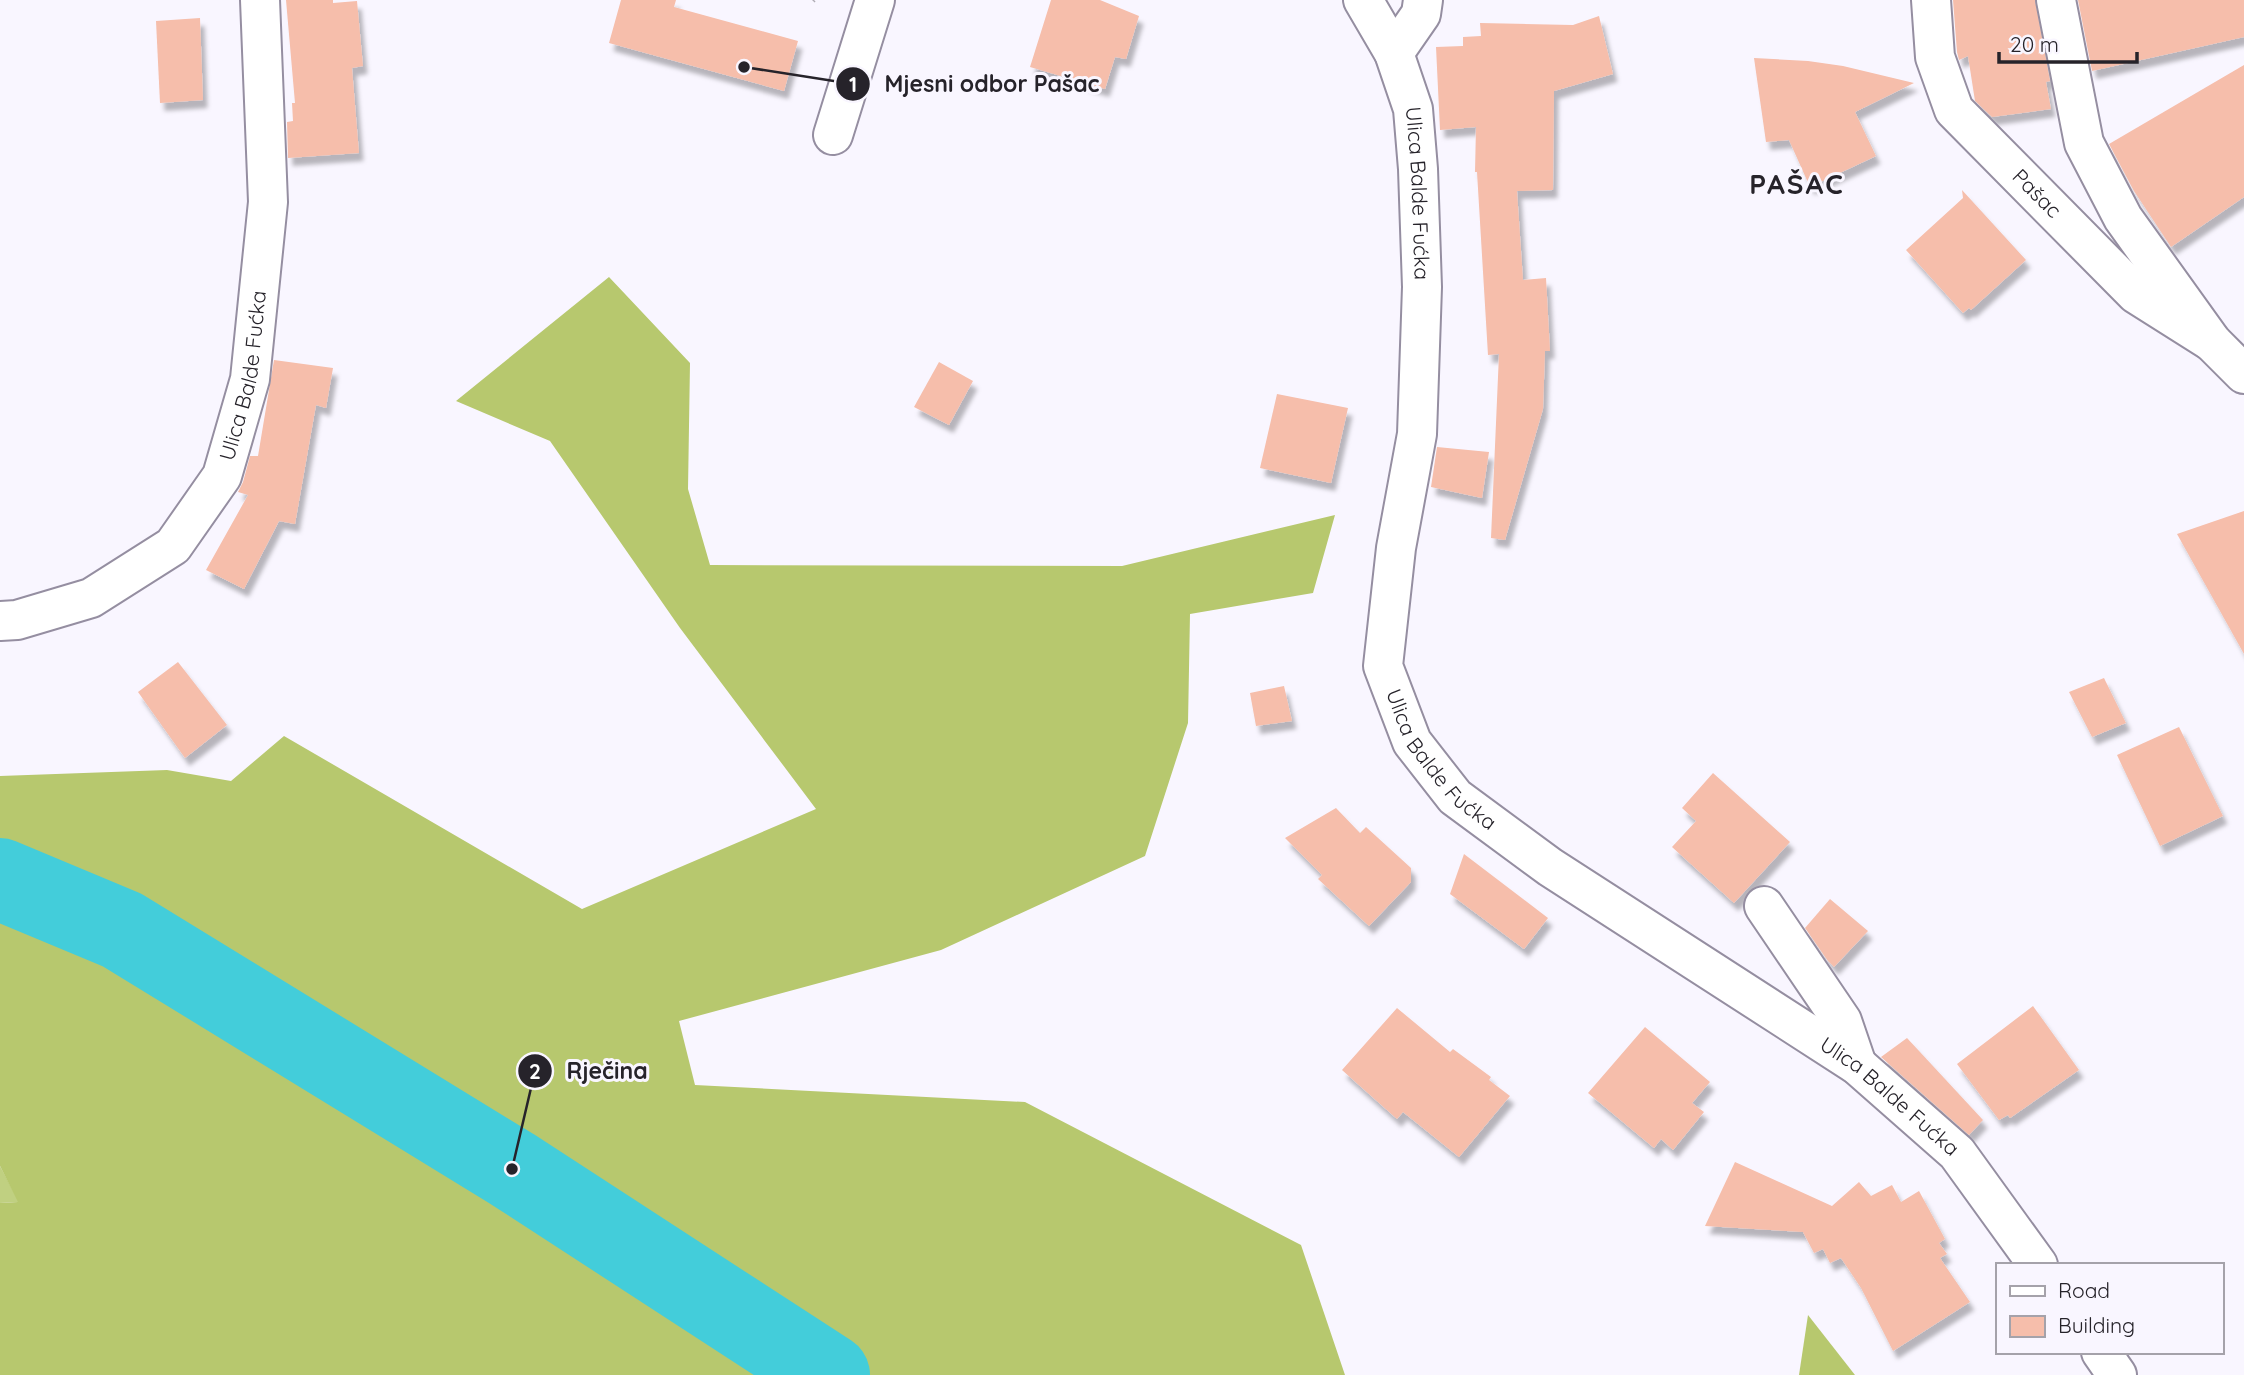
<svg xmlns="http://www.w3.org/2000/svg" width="2244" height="1375" viewBox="0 0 2244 1375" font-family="Quicksand,sans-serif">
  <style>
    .green { fill: #c0d081 }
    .forest { fill: #b7c86e }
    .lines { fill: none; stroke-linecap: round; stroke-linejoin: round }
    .river { stroke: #43cdda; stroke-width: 82 }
    .building { fill: #f6beab; filter: url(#shadow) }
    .minor-casing { stroke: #958ea1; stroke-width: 42 }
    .major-casing { stroke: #958ea1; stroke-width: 42 }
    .path { stroke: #aeabb3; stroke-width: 4.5; stroke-dasharray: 5 3.5; stroke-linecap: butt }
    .minor { stroke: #fff; stroke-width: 38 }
    .major { stroke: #fff; stroke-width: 38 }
    .labels { text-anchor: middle; stroke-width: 6; stroke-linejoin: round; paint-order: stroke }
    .street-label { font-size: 21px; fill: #26232a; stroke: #f9f6ff }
    .district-label { font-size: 28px; font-weight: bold; letter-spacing: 2px; fill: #26232a; stroke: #f9f6ff }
    .leader { fill: none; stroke: #26232a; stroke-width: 2.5 }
    .callout-dot { fill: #26232a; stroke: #f9f6ff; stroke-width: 2.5 }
    .mark-label { font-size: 21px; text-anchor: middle; font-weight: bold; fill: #fff }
    .callout-label { font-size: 23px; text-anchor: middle; font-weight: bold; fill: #26232a; stroke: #f9f6ff; stroke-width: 6; stroke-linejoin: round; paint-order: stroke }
  </style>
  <defs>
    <filter id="shadow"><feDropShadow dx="4.5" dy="8" stdDeviation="2" flood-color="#0004"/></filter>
  </defs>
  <rect width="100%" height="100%" fill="#f9f6ff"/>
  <path class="green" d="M 0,1166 L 19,1202 L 0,1203 Z"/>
  <g class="forest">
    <path d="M 609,277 L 690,363 L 688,489 L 710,565 L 1122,566 L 1335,515 L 1313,593 L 1190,614 L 1188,723 L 1145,856 L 941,950 L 679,1021 L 695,1085 L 1025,1102 L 1301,1245 L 1345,1375 L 0,1375 L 0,1203 L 18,1202 L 0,1166 L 0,776 L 167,770 L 231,781 L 284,736 L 582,909 L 816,809 L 680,628 L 550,441 L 456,401 Z"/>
    <path d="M 1808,1315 L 1855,1375 L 1799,1375 Z"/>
  </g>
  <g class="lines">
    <path class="river" d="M 0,879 L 122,930 L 512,1169 L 829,1375"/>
  </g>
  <g class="building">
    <path d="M 286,0 L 333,0 L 333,3 L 357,1 L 363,66 L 352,68 L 359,153 L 288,158 L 287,122 L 293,121 L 292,103 L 295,103 Z"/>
    <path d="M 621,0 L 676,0 L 674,7 L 798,41 L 784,91 L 609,43 Z"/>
    <path d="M 1051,0 L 1100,0 L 1139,16 L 1126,59 L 1115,57 L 1105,89 L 1030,67 Z"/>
    <path d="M 1953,0 L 2035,0 L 2050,81 L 2046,82 L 2051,109 L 1992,117 L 1975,101 L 1968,56 L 1959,60 L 1957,52 Z"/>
    <path d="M 2078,0 L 2244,0 L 2244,37 L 2092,71 Z"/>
    <path d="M 1599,16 L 1613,74 L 1554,91 L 1553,190 L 1517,191 L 1523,280 L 1546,278 L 1550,351 L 1545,351 L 1543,409 L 1505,540 L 1491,538 L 1499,354 L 1488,355 L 1477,172 L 1475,172 L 1476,127 L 1440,130 L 1436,47 L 1463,46 L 1463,37 L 1481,36 L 1480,23 L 1573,25 Z"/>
    <path d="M 200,18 L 203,100 L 160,103 L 156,21 Z"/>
    <path d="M 1754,58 L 1808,61 L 1843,66 L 1914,83 L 1855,112 L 1876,156 L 1810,187 L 1789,140 L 1766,142 Z"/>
    <path d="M 2244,65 L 2244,197 L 2171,247 L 2134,191 L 2109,144 Z"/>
    <path d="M 1962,190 L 2026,260 L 1971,310 L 1969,308 L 1963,313 L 1906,250 L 1963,198 Z"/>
    <path d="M 274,360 L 333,368 L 326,408 L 316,405 L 295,524 L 279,521 L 244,589 L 206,570 L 248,495 L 238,492 L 243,482 L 250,456 L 258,456 Z"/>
    <path d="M 939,362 L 973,381 L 949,425 L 914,407 Z"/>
    <path d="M 1277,394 L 1348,408 L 1331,483 L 1260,468 Z"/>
    <path d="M 1437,447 L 1489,452 L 1482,498 L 1431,487 Z"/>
    <path d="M 2244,511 L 2244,654 L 2177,534 Z"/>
    <path d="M 178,662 L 227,725 L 185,758 L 138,692 Z"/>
    <path d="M 2104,678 L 2126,723 L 2092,737 L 2069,692 Z"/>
    <path d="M 1284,686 L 1292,721 L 1256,726 L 1250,693 Z"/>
    <path d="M 2179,727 L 2223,816 L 2160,846 L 2117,755 Z"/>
    <path d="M 1713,773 L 1790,842 L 1734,903 L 1672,847 L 1696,821 L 1682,808 Z"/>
    <path d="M 1336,808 L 1360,833 L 1366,827 L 1411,868 L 1411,882 L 1369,926 L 1318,879 L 1322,875 L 1285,838 Z"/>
    <path d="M 1464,854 L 1548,918 L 1524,949 L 1450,894 Z"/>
    <path d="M 1830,899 L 1868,931 L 1834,967 L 1828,961 L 1805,928 Z"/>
    <path d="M 2033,1006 L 2079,1070 L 2010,1118 L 2008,1115 L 1999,1120 L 1957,1064 Z"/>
    <path d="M 1397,1008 L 1450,1052 L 1453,1049 L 1491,1077 L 1489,1080 L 1510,1096 L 1459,1157 L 1403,1112 L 1397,1119 L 1342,1070 Z"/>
    <path d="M 1645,1027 L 1710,1082 L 1692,1103 L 1704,1112 L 1673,1150 L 1661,1139 L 1654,1148 L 1588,1093 Z"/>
    <path d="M 1907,1038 L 1983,1120 L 1969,1135 L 1881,1057 Z"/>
    <path d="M 1735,1162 L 1832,1206 L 1859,1182 L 1871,1196 L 1892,1185 L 1901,1202 L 1919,1191 L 1945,1239 L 1939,1243 L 1947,1254 L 1940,1258 L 1970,1302 L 1893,1351 L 1861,1288 L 1841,1258 L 1830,1263 L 1823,1249 L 1814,1253 L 1803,1232 L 1705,1226 Z"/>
  </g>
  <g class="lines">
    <defs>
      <g id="minor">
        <path id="s1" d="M 1931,0 L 1935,57 L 1954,110 L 2136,294 L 2212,342"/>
        <path d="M 2056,0 L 2084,143 L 2123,218 L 2212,342 L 2244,374"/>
        <path d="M 1394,53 L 1421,14 L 1423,0"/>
        <path d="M 833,135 L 875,0"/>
        <path d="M 1764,906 L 1842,1021 L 1857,1065"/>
      </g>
      <g id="major">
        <path id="s2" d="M 1363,0 L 1394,53 L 1413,109 L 1418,169 L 1422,287 L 1417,434 L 1396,548 L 1383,666 L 1412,742 L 1455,797 L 1550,867 L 1857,1065 L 1957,1153 L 2038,1265"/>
        <path id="s3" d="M 0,621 L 17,620 L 91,598 L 173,546 L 222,476 L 250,379 L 268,202 L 260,0"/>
        <path d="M 2101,1352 L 2117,1375"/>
      </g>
    </defs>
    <use href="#minor" class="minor-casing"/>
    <use href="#major" class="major-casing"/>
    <path class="path" d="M 813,1 L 814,0"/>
    <use href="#minor" class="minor"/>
    <use href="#major" class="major"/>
  </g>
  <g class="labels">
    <g class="street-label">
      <text dy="7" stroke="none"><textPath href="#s1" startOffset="231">Pašac</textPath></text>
      <text dy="7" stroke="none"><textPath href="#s2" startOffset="205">Ulica Balde Fućka</textPath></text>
      <text dy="7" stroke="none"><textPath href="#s3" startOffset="380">Ulica Balde Fućka</textPath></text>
      <text dy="7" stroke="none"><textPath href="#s2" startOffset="793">Ulica Balde Fućka</textPath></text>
      <text dy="7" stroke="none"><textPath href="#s2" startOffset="1360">Ulica Balde Fućka</textPath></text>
    </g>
    <g class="district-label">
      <text x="1797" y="194">PAŠAC</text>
    </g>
  </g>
  <path class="leader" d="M744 67L853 84M512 1169L535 1071"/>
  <g class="callout-dot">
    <circle cx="744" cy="67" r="7"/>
    <circle cx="512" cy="1169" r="7"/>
    <circle cx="853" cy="84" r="18"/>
    <circle cx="535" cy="1071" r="18"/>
  </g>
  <g class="mark-label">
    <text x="853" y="92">1</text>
    <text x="535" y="1079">2</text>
  </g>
  <g class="callout-label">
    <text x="992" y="92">Mjesni odbor Pašac</text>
    <text x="607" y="1079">Rječina</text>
  </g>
  <rect x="1996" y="1263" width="228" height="91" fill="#f9f6ff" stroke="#a5a2aa" stroke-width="2"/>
  <rect x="2010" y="1286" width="35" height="10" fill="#ffffff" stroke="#a5a2aa" stroke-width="2"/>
  <text x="2058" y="1298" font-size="21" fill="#26232a">Road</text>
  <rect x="2010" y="1316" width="35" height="21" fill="#f6beab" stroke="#a5a2aa" stroke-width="2"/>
  <text x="2058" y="1333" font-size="21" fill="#26232a">Building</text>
  <path d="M1999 52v10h138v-10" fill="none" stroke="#26232a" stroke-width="3.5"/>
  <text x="2010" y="52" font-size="21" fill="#26232a" stroke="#f9f6ff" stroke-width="5" paint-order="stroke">20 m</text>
</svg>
